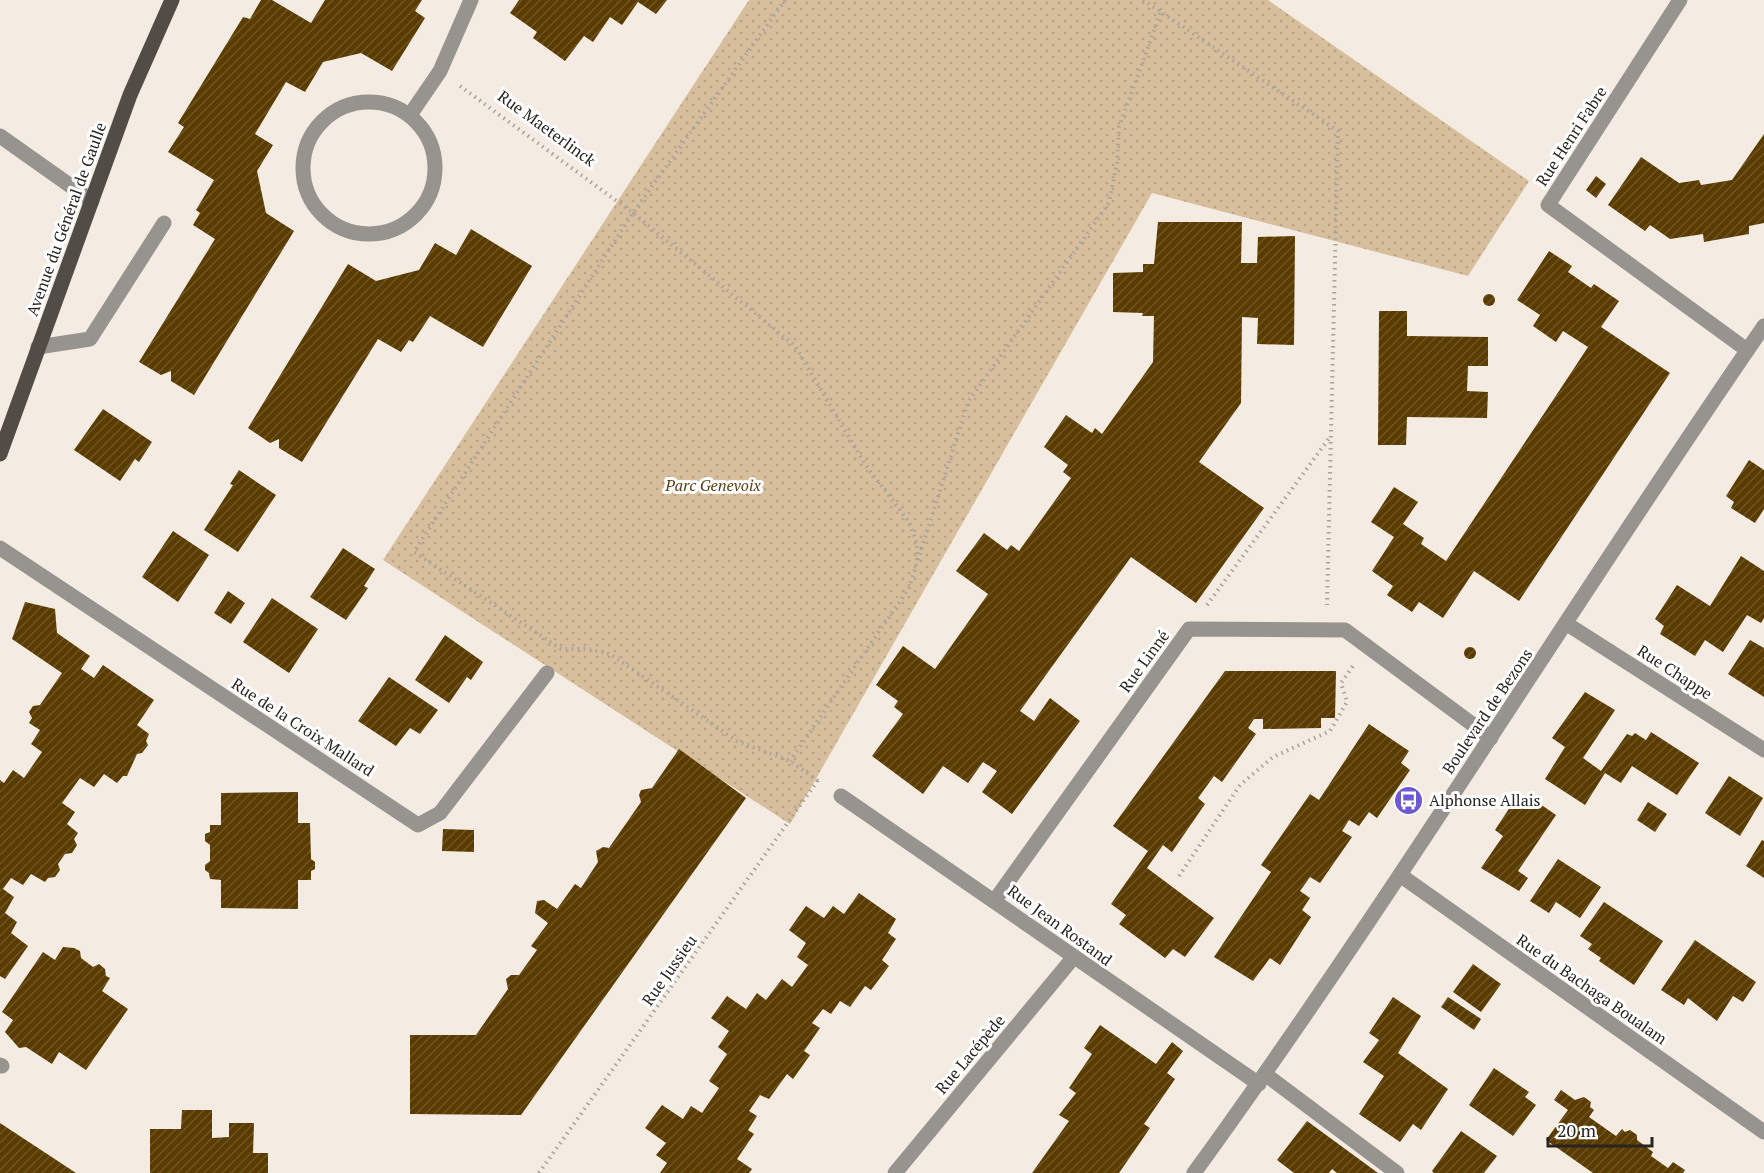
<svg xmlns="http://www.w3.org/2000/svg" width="1764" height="1173" viewBox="0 0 1764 1173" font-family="'PT Serif',serif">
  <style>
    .park { fill: url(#park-dots) }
    .building { fill: url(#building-hatch) }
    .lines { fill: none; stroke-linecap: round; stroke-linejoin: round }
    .path { stroke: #a8a29a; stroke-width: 4; stroke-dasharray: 1.5 4.5; stroke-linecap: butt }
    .minor { stroke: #97948f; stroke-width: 15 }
    .major { stroke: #514c45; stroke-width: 15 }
    .labels { text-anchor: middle; stroke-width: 6; stroke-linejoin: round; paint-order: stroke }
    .street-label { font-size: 16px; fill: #282521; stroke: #fff }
    .park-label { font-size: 16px; font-style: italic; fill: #5a4016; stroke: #fff }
    .poi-label { font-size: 16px; fill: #282521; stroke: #fff; text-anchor: start }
  </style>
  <defs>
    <pattern id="park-dots" width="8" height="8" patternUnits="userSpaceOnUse" patternTransform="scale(1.5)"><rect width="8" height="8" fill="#d7be9c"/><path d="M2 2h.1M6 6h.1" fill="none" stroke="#b9a386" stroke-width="1.8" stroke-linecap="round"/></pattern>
    <pattern id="building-hatch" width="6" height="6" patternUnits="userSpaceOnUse" patternTransform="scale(1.5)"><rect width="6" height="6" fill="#5a3b00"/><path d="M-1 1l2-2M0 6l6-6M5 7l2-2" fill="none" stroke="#6e5526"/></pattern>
  </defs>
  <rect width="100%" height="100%" fill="#f4ece2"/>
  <path class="park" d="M 749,0 L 1268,0 L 1529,181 L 1468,276 L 1152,193 L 790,824 L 383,560 Z"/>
  <g class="building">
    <path d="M 261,0 L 272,0 L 311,23 L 325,0 L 422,0 L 415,11 L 425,18 L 392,71 L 361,53 L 323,62 L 305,92 L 286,82 L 255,134 L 273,145 L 257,171 L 266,213 L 294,231 L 194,395 L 171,381 L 171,371 L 161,375 L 139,362 L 215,239 L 193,225 L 200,213 L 196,210 L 214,180 L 168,152 L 184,127 L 178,123 L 243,17 L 250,19 Z"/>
    <path d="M 519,0 L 667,0 L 656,14 L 638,2 L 622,25 L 610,17 L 593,42 L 584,36 L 565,61 L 533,38 L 537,32 L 510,13 Z"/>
    <path d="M 1764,134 L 1764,223 L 1749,226 L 1749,234 L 1704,242 L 1703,234 L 1670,239 L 1650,225 L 1645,231 L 1608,205 L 1641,157 L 1679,183 L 1699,180 L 1701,185 L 1732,180 Z"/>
    <path d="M 1596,176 L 1606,184 L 1596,198 L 1586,190 Z"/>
    <path d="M 1158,222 L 1242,222 L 1241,263 L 1257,263 L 1258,237 L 1295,236 L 1294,345 L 1257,344 L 1258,318 L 1242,317 L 1241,403 L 1199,462 L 1264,508 L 1196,603 L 1131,557 L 1020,711 L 1034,721 L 1050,698 L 1080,721 L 1012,814 L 982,792 L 997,771 L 983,762 L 968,783 L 943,766 L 923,794 L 872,756 L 903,714 L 894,707 L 898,701 L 876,685 L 903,646 L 935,669 L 988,594 L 956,571 L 984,533 L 1007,550 L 1011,545 L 1019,551 L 1071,478 L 1063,472 L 1068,465 L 1044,447 L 1066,415 L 1092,433 L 1095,428 L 1102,434 L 1153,362 L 1154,316 L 1142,316 L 1143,313 L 1113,312 L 1113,273 L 1143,272 L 1143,264 L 1154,264 Z"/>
    <path d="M 471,229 L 532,266 L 483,347 L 430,316 L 413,342 L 409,340 L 401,352 L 378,339 L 302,462 L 279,448 L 279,439 L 270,443 L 248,428 L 348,264 L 376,281 L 419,270 L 435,243 L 456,255 Z"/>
    <path d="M 1549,251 L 1572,266 L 1568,272 L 1591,288 L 1594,284 L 1619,301 L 1601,327 L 1670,373 L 1519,601 L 1474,571 L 1443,618 L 1419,602 L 1412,612 L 1387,595 L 1393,586 L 1372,571 L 1394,537 L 1371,522 L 1394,487 L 1418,502 L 1403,524 L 1424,538 L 1421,544 L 1446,561 L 1565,382 L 1588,347 L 1563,331 L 1556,342 L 1533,326 L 1540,315 L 1517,300 Z"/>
    <circle cx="1489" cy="300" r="6"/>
    <path d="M 1379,311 L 1407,311 L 1407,336 L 1488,337 L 1488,366 L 1468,366 L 1467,391 L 1488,392 L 1487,418 L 1407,417 L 1406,445 L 1378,445 Z"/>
    <path d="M 103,409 L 152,442 L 139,462 L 135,459 L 120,481 L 74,450 Z"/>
    <path d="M 1749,460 L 1764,470 L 1764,509 L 1755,523 L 1731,508 L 1734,502 L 1726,496 Z"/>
    <path d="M 239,470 L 276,495 L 238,552 L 204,530 L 233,485 L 230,484 Z"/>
    <path d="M 173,531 L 209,555 L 178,602 L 142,577 Z"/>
    <path d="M 343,548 L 375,569 L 364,586 L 368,588 L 346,620 L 310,597 Z"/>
    <path d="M 1741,556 L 1764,571 L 1764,618 L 1761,623 L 1747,615 L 1723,652 L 1705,640 L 1695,656 L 1660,634 L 1664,626 L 1655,619 L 1677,585 L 1710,606 Z"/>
    <path d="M 228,591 L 245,603 L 231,624 L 214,613 Z"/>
    <path d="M 272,598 L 318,629 L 289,673 L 243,642 Z"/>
    <path d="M 25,602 L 55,609 L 57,633 L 90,656 L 81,669 L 94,678 L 103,665 L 154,700 L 137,725 L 149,734 L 146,741 L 148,745 L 142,753 L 137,754 L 127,776 L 123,776 L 117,783 L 104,774 L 94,787 L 80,778 L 62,803 L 75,812 L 67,824 L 78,833 L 74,839 L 77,845 L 72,853 L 65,854 L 58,864 L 60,870 L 55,877 L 48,878 L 45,882 L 31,874 L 23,885 L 11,878 L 3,889 L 14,897 L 5,913 L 17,922 L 11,933 L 28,946 L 5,979 L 0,976 L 0,780 L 4,783 L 13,770 L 24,778 L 42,752 L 31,744 L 40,730 L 29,723 L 32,718 L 29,712 L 33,706 L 40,705 L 62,673 L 12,639 Z"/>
    <path d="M 445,635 L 483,662 L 471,680 L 467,677 L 449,703 L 415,680 Z"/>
    <path d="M 1750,640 L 1764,648 L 1764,697 L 1728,674 Z"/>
    <circle cx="1470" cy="653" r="6"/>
    <path d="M 1225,671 L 1336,671 L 1335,718 L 1321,718 L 1321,728 L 1263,729 L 1263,719 L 1254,719 L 1248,728 L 1256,734 L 1222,782 L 1214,776 L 1198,798 L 1205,804 L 1172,852 L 1163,845 L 1147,868 L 1214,918 L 1185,957 L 1173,949 L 1165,958 L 1119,924 L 1126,915 L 1111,904 L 1148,851 L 1113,826 Z"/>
    <path d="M 389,677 L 438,710 L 420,734 L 410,728 L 396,746 L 358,721 Z"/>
    <path d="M 1585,692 L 1615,710 L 1583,758 L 1601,771 L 1627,734 L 1632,736 L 1635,733 L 1646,740 L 1651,732 L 1699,763 L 1677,795 L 1632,766 L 1621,783 L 1605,773 L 1585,805 L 1545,779 L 1565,747 L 1552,738 Z"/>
    <path d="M 1369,724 L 1409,751 L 1401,763 L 1410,770 L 1377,818 L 1369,812 L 1359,826 L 1349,820 L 1342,831 L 1352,837 L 1320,883 L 1310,877 L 1300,891 L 1310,898 L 1302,910 L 1311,917 L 1280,965 L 1270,958 L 1253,981 L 1214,957 L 1271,872 L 1261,865 L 1310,794 L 1319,800 Z"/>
    <path d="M 679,749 L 746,798 L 521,1115 L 410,1114 L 410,1035 L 476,1035 L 508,989 L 506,979 L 511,975 L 519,975 L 537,950 L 531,946 L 548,923 L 535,913 L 537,901 L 544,900 L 557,909 L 575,884 L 581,888 L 598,862 L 596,851 L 603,847 L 609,848 L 641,802 L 639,795 L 641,790 L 652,788 Z"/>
    <path d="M 1729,776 L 1763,798 L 1740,836 L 1705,813 Z"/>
    <path d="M 298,792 L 298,823 L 310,823 L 311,859 L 315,862 L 315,869 L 311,871 L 311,880 L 298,880 L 298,909 L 221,908 L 221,880 L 210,879 L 209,873 L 205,870 L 205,865 L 210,861 L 210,845 L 205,841 L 205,834 L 210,832 L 210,825 L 221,825 L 221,793 Z"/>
    <path d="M 1530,797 L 1556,815 L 1518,871 L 1528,878 L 1519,891 L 1481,868 L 1503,836 L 1495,830 L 1514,801 L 1523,807 Z"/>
    <path d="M 1648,802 L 1667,814 L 1655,832 L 1637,820 Z"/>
    <path d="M 443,829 L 474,830 L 474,852 L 442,851 Z"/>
    <path d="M 1762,840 L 1764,841 L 1764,878 L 1746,866 Z"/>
    <path d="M 1558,859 L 1601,887 L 1580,918 L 1556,902 L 1549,913 L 1530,901 Z"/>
    <path d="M 859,893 L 896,919 L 888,933 L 896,939 L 882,960 L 889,966 L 871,990 L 865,986 L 850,1007 L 840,1001 L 831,1014 L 823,1009 L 812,1023 L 820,1028 L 804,1051 L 810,1055 L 803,1065 L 793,1079 L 787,1074 L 769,1099 L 760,1095 L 749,1111 L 757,1116 L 748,1130 L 754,1134 L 737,1159 L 752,1169 L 749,1173 L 660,1173 L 667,1163 L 656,1155 L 666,1143 L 645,1128 L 662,1105 L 683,1119 L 691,1106 L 702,1113 L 719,1088 L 709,1081 L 727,1054 L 718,1047 L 729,1031 L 711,1018 L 727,996 L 746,1009 L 757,993 L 766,1000 L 782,979 L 792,987 L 808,965 L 797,957 L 806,943 L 789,930 L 806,906 L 824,918 L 833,906 L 844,914 Z"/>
    <path d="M 1604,902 L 1663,941 L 1634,985 L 1599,961 L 1601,958 L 1588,949 L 1592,944 L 1580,936 Z"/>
    <path d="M 1695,940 L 1756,982 L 1743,1002 L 1733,996 L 1717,1021 L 1688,998 L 1684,1005 L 1661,990 Z"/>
    <path d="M 63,947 L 74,948 L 80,951 L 81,958 L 93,967 L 99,964 L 105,969 L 106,976 L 110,978 L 102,991 L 128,1009 L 86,1070 L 59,1052 L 52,1064 L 26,1047 L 19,1048 L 5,1032 L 13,1020 L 2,1012 L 43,952 L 55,960 Z"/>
    <path d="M 1473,964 L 1501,984 L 1481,1012 L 1453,992 Z"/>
    <path d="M 1393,997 L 1421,1016 L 1398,1053 L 1448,1089 L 1421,1130 L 1413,1124 L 1400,1142 L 1359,1114 L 1384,1076 L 1363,1062 L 1379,1040 L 1369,1033 Z"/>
    <path d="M 1448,997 L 1481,1019 L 1474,1030 L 1441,1007 Z"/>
    <path d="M 1100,1025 L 1156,1064 L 1172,1042 L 1183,1051 L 1167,1073 L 1175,1079 L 1144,1124 L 1150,1128 L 1119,1173 L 1032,1173 L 1069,1121 L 1059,1115 L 1076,1093 L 1069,1088 L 1092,1054 L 1084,1048 Z"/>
    <path d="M 1494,1068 L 1529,1092 L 1525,1097 L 1536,1105 L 1513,1136 L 1469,1105 Z"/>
    <path d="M 1561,1090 L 1575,1100 L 1584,1097 L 1591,1102 L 1590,1107 L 1594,1110 L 1589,1117 L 1616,1136 L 1622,1129 L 1625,1132 L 1630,1130 L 1637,1135 L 1637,1140 L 1653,1152 L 1651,1156 L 1668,1168 L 1673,1162 L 1685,1170 L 1683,1173 L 1593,1173 L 1546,1140 L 1568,1110 L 1554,1100 Z"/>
    <path d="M 182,1110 L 212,1110 L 212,1138 L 229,1137 L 229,1123 L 254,1123 L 253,1153 L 268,1153 L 268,1173 L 150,1173 L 150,1129 L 181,1129 Z"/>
    <path d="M 1307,1121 L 1378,1173 L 1337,1173 L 1332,1169 L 1329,1173 L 1294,1173 L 1277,1160 Z"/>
    <path d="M 0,1123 L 76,1173 L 0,1173 Z"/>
    <path d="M 1461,1131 L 1497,1156 L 1484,1173 L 1434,1173 L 1432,1171 Z"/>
  </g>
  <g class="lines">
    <g class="path">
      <path d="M 785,0 L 633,213 L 414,552 L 561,649 L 587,649 L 610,654 L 737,741 L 790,761 L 821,783"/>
      <path d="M 1143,0 L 1338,131 L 1327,605"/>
      <path d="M 460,86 L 633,213 L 795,346 L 865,464 L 909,522 L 917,543 L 917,563 L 909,588 L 790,761"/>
      <path d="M 918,560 L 968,402 L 1109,203 L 1117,163 L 1119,127 L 1161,12"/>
      <path d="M 1207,605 L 1330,437"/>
      <path d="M 1179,876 L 1240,785 L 1273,757 L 1330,731 L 1347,702 L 1341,683 L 1353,666"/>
      <path d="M 539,1173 L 818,780"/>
    </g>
    <g class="minor">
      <path d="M 1680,0 L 1548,205 L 1747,350"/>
      <circle cx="369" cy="168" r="66"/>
      <path d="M 410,115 L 440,71 L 471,0"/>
      <path d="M 0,136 L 92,201"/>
      <path d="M 38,347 L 90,339 L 164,223"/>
      <path d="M 0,548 L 418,825 L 440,813 L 547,673"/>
      <path d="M 1567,624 L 1764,750"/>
      <path d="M 841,796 L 1259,1084"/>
      <path d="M 1400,875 L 1764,1132"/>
      <path d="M 995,900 L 1189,629 L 1345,630 L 1491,738"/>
      <path d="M 0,1065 L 2,1066"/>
      <path d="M 1265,1074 L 1397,1173"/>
      <path d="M 895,1173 L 1073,958"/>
      <path d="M 1194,1173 C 1394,897 1571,606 1764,326"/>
    </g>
    <path class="major" d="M 0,454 L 130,95 L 172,0"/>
  </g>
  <defs>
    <symbol id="bus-disc" viewBox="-11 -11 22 22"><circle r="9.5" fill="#6d59d2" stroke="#fff"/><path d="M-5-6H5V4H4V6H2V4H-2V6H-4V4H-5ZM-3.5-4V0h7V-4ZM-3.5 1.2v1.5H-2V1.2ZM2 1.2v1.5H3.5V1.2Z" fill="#fff"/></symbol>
  </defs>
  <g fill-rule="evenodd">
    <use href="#bus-disc" x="1392" y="784" width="33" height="33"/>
  </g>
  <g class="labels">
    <g class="street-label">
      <text transform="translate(547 128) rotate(36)" y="6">Rue Maeterlinck</text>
      <text transform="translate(1571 136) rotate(-57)" y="6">Rue Henri Fabre</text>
      <text transform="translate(66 219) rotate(-70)" y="6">Avenue du Général de Gaulle</text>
      <text transform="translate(1144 661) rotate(-54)" y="6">Rue Linné</text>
      <text transform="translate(1675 672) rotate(33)" y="6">Rue Chappe</text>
      <text transform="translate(1487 711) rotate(-56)" y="6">Boulevard de Bezons</text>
      <text transform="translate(303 727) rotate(33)" y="6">Rue de la Croix Mallard</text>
      <text transform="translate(1060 925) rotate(36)" y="6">Rue Jean Rostand</text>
      <text transform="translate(669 970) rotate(-55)" y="6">Rue Jussieu</text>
      <text transform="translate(1592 989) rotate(35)" y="6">Rue du Bachaga Boualam</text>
      <text transform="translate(970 1054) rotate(-50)" y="6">Rue Lacépède</text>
    </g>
    <g class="park-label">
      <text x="713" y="491">Parc Genevoix</text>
    </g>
    <g class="poi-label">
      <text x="1429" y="806">Alphonse Allais</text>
    </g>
  </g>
  <path d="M1548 1137v9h104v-9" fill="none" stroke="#282521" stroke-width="3"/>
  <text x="1557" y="1137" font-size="18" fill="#282521" stroke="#ffffff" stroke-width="4.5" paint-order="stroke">20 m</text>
</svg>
